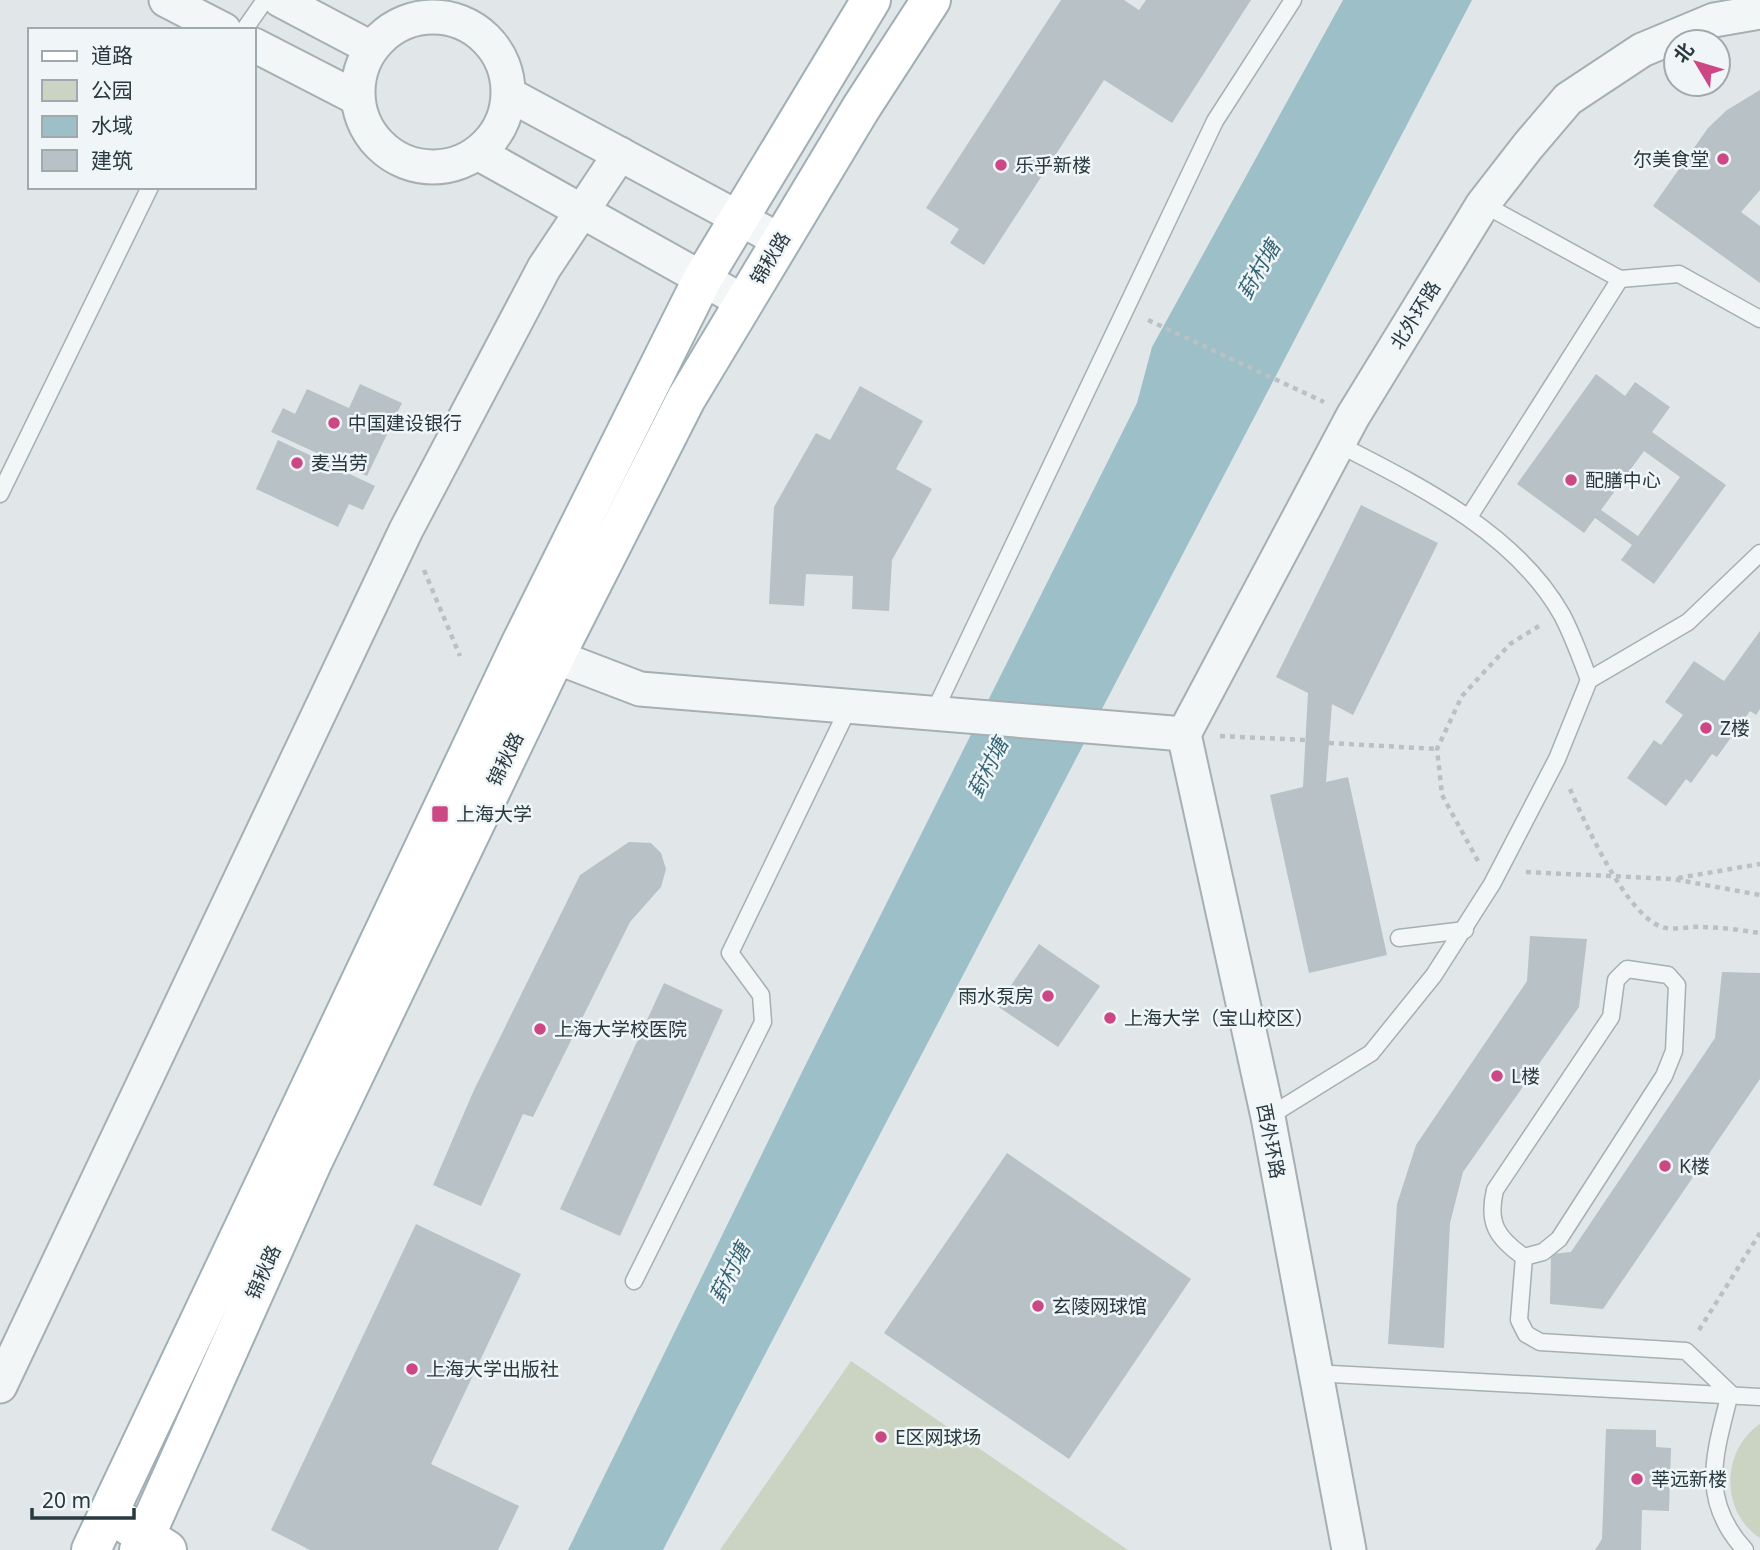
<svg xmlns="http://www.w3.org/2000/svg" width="1760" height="1550" viewBox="0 0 1760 1550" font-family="'Noto Sans','Noto Sans SC',sans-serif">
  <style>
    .green { fill: #cbd3c2 }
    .water { fill: #9cbfc8 }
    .building { fill: #b8c1c6; fill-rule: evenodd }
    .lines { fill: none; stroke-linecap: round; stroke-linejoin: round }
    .lane-casing { stroke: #a6afb3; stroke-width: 19 }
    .street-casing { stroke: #a6afb3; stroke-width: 37 }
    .secondary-casing { stroke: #a6afb3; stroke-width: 42 }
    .primary-casing { stroke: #a0afb5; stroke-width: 42 }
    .path { stroke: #bac1c4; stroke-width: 4.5; stroke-dasharray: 5 5; stroke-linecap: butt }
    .lane { stroke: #f3f6f7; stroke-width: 16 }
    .street { stroke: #f3f6f7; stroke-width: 33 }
    .secondary { stroke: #fff; stroke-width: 38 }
    .primary { stroke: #fff; stroke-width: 38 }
    .poi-dot { fill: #cc4885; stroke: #f0f5f7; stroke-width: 2.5 }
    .labels { text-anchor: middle; stroke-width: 5; stroke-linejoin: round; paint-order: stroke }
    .poi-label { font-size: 19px; fill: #293940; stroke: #f0f5f7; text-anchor: start }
    .street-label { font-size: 19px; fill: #293940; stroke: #f0f5f7 }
    .water-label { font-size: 21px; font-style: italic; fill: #346474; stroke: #f0f5f7 }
  </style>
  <rect width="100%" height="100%" fill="#e1e7e9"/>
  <g class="green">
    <path d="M 851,1361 L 1128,1550 L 720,1550 Z"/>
    <path d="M 1760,1424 L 1760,1538 C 1720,1512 1721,1450 1760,1424 Z"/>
  </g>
  <path class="water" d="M 1343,0 L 1472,0 L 663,1550 L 568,1550 L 804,1068 L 1137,403 L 1152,347 Z"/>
  <g class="building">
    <path d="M 1061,0 L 1124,0 L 1139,10 L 1146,0 L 1251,0 L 1172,123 L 1104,80 L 984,265 L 950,243 L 959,229 L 926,208 Z"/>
    <path d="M 1760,90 L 1760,190 L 1741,212 L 1760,226 L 1760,283 L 1653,206 L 1708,128 L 1727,110 Z"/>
    <path d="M 1596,374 L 1625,396 L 1635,382 L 1670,407 L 1652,432 L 1726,485 L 1654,584 L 1621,560 L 1632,545 L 1595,518 L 1584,533 L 1517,484 ZM 1644,451 L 1680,477 L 1638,536 L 1601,510 Z"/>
    <path d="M 360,384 L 402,403 L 367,476 L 271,432 L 283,408 L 295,414 L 307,389 L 349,408 Z"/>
    <path d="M 860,386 L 923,421 L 896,469 L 932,489 L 892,560 L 889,611 L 852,609 L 853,576 L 806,574 L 804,606 L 769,604 L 774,507 L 816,433 L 830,440 Z"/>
    <path d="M 278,440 L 375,486 L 363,510 L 349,504 L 338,527 L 256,489 Z"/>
    <path d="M 1361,505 L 1438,543 L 1353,715 L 1332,704 L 1326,782 L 1348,777 L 1387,955 L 1309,973 L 1270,795 L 1303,787 L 1308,693 L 1276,677 Z"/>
    <path d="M 1760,631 L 1760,709 L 1756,715 L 1750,711 L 1717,757 L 1712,754 L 1691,783 L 1686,779 L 1666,806 L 1627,778 L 1654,740 L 1661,745 L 1683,715 L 1665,702 L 1694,661 L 1724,681 Z"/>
    <path d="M 629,842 L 651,843 L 661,853 L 666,869 L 661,887 L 630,922 L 533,1117 L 523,1114 L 481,1206 L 433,1185 L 474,1090 L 580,875 Z"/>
    <path d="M 1530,936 L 1587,939 L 1579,1007 L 1463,1172 L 1450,1223 L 1444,1348 L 1388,1344 L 1397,1204 L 1416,1145 L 1527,981 Z"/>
    <path d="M 1039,944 L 1100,986 L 1058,1047 L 997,1006 Z"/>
    <path d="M 1722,972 L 1760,973 L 1760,1079 L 1603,1309 L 1550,1304 L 1551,1254 L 1571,1252 L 1715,1038 Z"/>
    <path d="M 664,983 L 723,1010 L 620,1236 L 560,1209 Z"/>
    <path d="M 1007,1153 L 1191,1279 L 1069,1459 L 884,1333 Z"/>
    <path d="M 416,1224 L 521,1274 L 431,1464 L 519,1506 L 498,1550 L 310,1550 L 271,1530 Z"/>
    <path d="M 1606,1429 L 1656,1430 L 1656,1447 L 1671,1448 L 1669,1511 L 1642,1510 L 1641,1550 L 1595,1550 L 1602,1539 Z"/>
  </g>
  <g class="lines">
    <defs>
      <g id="lane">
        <path d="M 244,30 L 265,0"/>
        <path d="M 1483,204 L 1620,279 L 1679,274 L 1760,319"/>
        <path d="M 1338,444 C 1418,485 1516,533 1562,615 C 1573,636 1581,658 1589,680"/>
        <path d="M 0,494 L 150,187"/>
        <path d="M 1469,517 L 1620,279"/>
        <path d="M 934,712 L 1215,121 L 1293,0"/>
        <path d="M 1399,938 L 1465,930"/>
        <path d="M 1627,969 L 1668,975 L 1677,985 L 1674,1051 L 1664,1076 L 1559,1239 L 1543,1252 L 1524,1257 C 1497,1238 1487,1223 1495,1190 L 1611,1017 L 1616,980 Z"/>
        <path d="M 1268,1117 L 1371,1053 L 1434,975 L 1492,884 L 1557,759 L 1589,680 L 1688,622 L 1760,553"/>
        <path d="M 1524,1257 L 1519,1320 L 1526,1334 L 1540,1342 L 1686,1351 L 1730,1393 C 1715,1454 1698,1499 1745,1550"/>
        <path d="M 634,1281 L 763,1022 L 761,995 L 730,953 L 850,705"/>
        <path d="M 1313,1373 L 1760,1397"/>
      </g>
      <g id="street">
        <path d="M 166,0 L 224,30"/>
        <path d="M 280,0 L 371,48"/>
        <circle cx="433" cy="92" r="75"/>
        <path d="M 254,45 L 357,98"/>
        <path d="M 510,95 L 781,241"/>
        <path d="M 478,153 L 744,302"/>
        <path d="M 533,648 L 640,689 L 1184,734"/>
        <path d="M 1184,734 L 1353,416 L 1483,204 L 1528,146 L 1568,99 L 1642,50 L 1714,20 L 1760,12"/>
        <path d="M 1184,734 L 1268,1117 L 1349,1550"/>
        <path d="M 0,1386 L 406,530 L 544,268 L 620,154"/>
      </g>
      <path id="secondary" d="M 109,1513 L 167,1550"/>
      <g id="primary">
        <path d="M 91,1550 L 521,643 L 703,278 L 871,0"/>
        <path d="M 139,1550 L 312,1163 L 555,657 L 686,399 L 861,108 L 931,0"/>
      </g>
    </defs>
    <use href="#lane" class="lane-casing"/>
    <use href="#street" class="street-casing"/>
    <use href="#secondary" class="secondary-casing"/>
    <use href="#primary" class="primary-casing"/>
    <g class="path">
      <path d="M 1148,320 L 1324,402"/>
      <path d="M 424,570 L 460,656"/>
      <path d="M 1220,736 L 1305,740"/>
      <path d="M 1329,743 L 1437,749"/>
      <path d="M 1570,789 C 1585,823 1626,915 1662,927 C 1673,931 1689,926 1700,927 C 1720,927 1741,930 1760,933"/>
      <path d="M 1478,861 L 1442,795 L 1437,749 L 1462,696 L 1510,644 L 1539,626"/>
      <path d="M 1526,872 L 1673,879 L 1760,895"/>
      <path d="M 1678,878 L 1760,864"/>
      <path d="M 1699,1330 L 1760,1233"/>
    </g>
    <use href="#lane" class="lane"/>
    <use href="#street" class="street"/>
    <use href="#secondary" class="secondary"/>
    <use href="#primary" class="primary"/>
  </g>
  <g class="poi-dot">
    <circle cx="1723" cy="159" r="7"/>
    <circle cx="1001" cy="165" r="7"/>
    <circle cx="334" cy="423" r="7"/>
    <circle cx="297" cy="463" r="7"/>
    <circle cx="1571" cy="480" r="7"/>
    <circle cx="1706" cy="728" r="7"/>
    <rect x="431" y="805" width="18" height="18" rx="3.5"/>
    <circle cx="1048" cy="996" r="7"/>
    <circle cx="1110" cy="1018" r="7"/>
    <circle cx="540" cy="1029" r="7"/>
    <circle cx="1497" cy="1076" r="7"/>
    <circle cx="1665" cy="1166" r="7"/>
    <circle cx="1038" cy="1306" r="7"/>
    <circle cx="412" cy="1369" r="7"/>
    <circle cx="881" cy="1437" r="7"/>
    <circle cx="1637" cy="1479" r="7"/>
  </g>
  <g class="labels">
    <g class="poi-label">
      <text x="1709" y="166" text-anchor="end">尔美食堂</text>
      <text x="1015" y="172">乐乎新楼</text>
      <text x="348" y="430">中国建设银行</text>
      <text x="311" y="470">麦当劳</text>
      <text x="1585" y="487">配膳中心</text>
      <text x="1720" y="735">Z楼</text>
      <text x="456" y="821">上海大学</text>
      <text x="1034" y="1003" text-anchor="end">雨水泵房</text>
      <text x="1124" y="1025">上海大学（宝山校区）</text>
      <text x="554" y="1036">上海大学校医院</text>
      <text x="1511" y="1083">L楼</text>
      <text x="1679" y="1173">K楼</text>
      <text x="1052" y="1313">玄陵网球馆</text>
      <text x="426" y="1376">上海大学出版社</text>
      <text x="895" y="1444">E区网球场</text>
      <text x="1651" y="1486">莘远新楼</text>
    </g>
    <g class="street-label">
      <text transform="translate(770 258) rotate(-59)" y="7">锦秋路</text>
      <text transform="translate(1415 315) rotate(-58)" y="7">北外环路</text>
      <text transform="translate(505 759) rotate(-64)" y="7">锦秋路</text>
      <text transform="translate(1271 1141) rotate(79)" y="7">西外环路</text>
      <text transform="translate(263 1272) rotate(-66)" y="7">锦秋路</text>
    </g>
    <g class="water-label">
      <text transform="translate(1259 270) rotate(-60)" y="7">葑村塘</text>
      <text transform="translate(988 768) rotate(-63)" y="7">葑村塘</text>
      <text transform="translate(730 1273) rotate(-63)" y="7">葑村塘</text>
    </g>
  </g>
  <rect x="28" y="28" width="228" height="161" fill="#f0f5f7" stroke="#a0aaae" stroke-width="2"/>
  <rect x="42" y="51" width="35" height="10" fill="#ffffff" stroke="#a0aaae" stroke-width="2"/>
  <text x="91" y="63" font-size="21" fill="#293940">道路</text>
  <rect x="42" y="80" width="35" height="21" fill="#cbd3c2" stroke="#a0aaae" stroke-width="2"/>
  <text x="91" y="98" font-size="21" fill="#293940">公园</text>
  <rect x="42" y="116" width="35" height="21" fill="#9cbfc8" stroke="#a0aaae" stroke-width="2"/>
  <text x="91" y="133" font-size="21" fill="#293940">水域</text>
  <rect x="42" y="150" width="35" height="21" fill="#b8c1c6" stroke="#a0aaae" stroke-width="2"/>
  <text x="91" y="168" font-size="21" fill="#293940">建筑</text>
  <g transform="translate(1697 63) rotate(308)"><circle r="33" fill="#f0f5f7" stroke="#a0aaae" stroke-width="2"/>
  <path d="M0-5L12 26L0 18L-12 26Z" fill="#cc4885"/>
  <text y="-10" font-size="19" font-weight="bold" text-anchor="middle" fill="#293940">北</text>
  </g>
  <path d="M32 1508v10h102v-10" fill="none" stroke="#293940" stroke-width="3.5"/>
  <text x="42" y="1508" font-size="21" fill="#293940" stroke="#f0f5f7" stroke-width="5" paint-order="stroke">20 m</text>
</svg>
